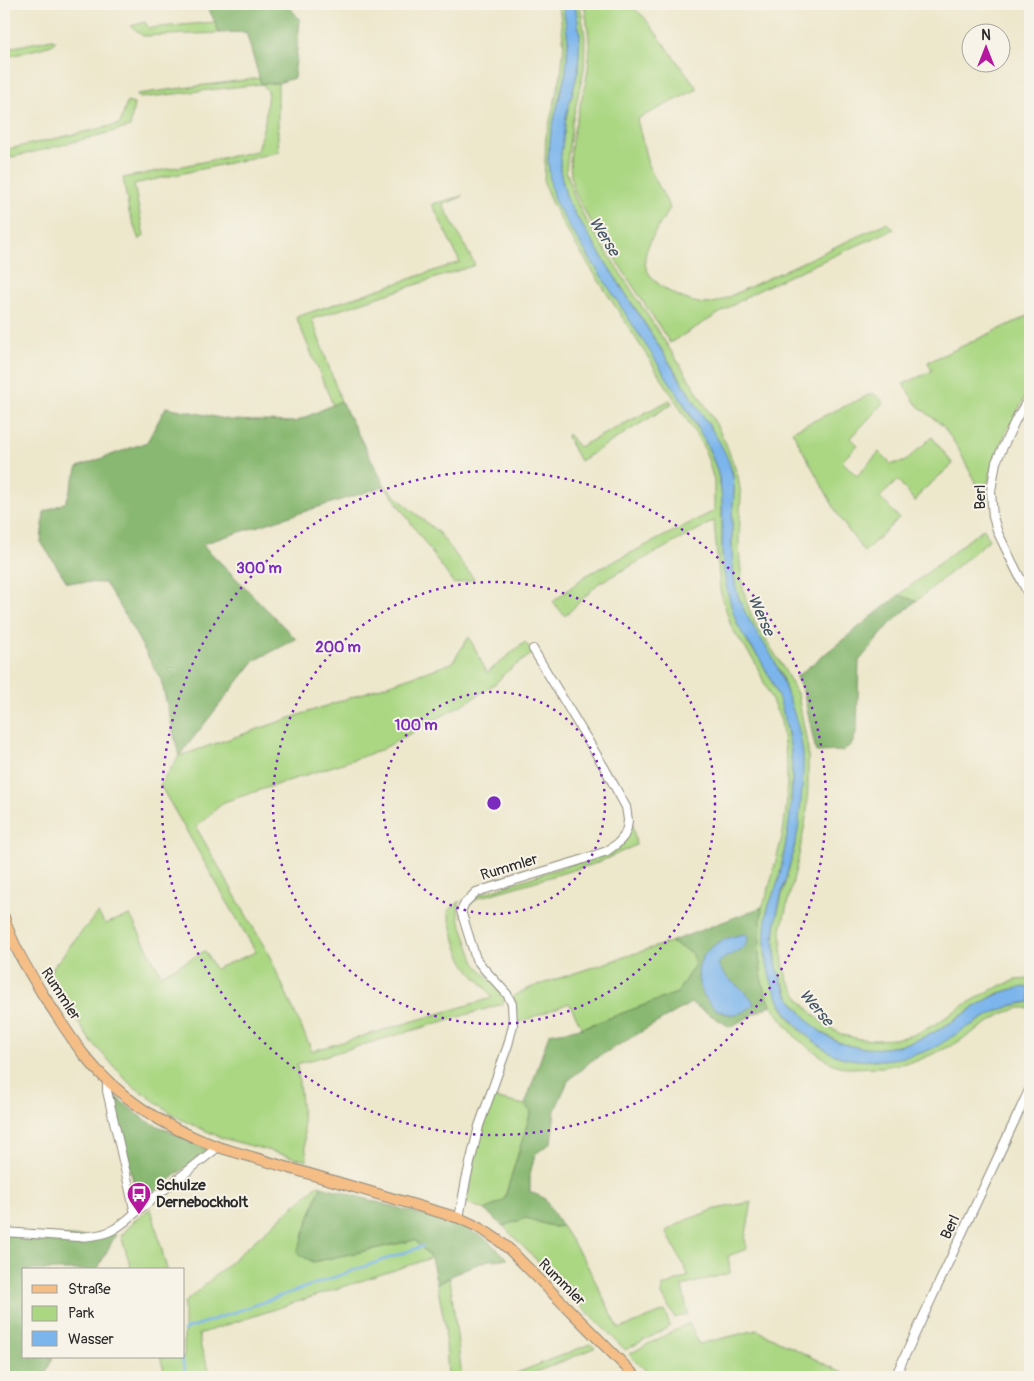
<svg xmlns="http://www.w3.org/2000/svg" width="1034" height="1381" viewBox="0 0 1034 1381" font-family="Pangolin,sans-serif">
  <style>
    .green { fill: #abd783; stroke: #6b8157 }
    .forest { fill: #88b871; stroke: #5a724e }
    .water { fill: #7cb5ec; stroke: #54708c }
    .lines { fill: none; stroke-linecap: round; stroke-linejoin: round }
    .stream { stroke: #7cb5ec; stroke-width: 2.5 }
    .minor-casing { stroke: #8c897c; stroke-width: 10 }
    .major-casing { stroke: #8c897c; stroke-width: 12 }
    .minor { stroke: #fff; stroke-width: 8 }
    .major { stroke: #f6be87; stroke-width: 10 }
    .ring { fill: none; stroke: #7b2cbf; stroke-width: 2.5; stroke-dasharray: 2.5 5 }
    .labels { text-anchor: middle; stroke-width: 4; stroke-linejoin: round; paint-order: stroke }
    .street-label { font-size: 15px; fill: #2b2b2b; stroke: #f7f3e8 }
    .poi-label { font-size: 15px; font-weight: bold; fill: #2b2b2b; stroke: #f7f3e8; text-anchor: start }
    .water-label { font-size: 16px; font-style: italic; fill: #435465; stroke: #f7f3e8 }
    .centre { fill: #7b2cbf; stroke: #f7f3e8; stroke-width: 2.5 }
    .ring-label { font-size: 15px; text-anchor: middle; font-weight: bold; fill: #7b2cbf; stroke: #f7f3e8; stroke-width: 4; stroke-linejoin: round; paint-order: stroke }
  </style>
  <rect width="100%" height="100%" fill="#f7f3e8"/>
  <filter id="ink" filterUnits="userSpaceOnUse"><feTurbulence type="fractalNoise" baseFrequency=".02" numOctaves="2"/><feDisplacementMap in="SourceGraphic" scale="10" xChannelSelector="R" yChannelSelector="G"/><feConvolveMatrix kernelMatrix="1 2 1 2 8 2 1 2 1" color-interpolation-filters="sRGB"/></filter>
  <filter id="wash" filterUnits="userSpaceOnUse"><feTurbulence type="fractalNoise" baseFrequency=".0096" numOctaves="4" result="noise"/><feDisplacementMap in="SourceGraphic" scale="20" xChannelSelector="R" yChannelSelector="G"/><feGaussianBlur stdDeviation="1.12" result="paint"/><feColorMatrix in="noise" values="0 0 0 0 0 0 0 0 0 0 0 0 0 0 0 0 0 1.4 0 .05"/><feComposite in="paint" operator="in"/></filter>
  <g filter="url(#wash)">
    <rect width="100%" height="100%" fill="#ede7cc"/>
    <g class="green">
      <path d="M 557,4 L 563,4 L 565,8 L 568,41 L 566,71 L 551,132 L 548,159 L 569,226 L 679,396 L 707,445 L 717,470 L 722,495 L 722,554 L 748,644 L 760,659 L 769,676 L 782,706 L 786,726 L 790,745 L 792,774 L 790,821 L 779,879 L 767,911 L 765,956 L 779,1002 L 791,1020 L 805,1035 L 834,1054 L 853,1059 L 871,1060 L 972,1025 L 991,1014 L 1011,1006 L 1030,1002 L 1030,1008 L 1019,1008 L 1002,1014 L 953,1045 L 917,1061 L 883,1067 L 846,1068 L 833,1064 L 818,1054 L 796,1038 L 771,1005 L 763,987 L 759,956 L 760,931 L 762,907 L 768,892 L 783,833 L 787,800 L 787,765 L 781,721 L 755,662 L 732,629 L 720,590 L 714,521 L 599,583 L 565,616 L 553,602 L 585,576 L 714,511 L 714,480 L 705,450 L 674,398 L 565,228 L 551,202 L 544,183 L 546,137 L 561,75 L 564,45 L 560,13 Z"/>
      <path d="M 575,4 L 580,4 L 585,37 L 584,69 L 572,123 L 566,170 L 574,196 L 584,217 L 695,388 L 716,424 L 726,444 L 738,476 L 741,495 L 739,540 L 740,562 L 743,589 L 749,609 L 755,623 L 780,662 L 798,695 L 808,749 L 808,781 L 807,813 L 798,860 L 781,930 L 783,965 L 788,980 L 801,1001 L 814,1015 L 825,1025 L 843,1035 L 860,1039 L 877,1040 L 894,1039 L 913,1035 L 934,1025 L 961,1007 L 991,990 L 1015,980 L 1030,979 L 1030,987 L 1010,990 L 996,994 L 937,1031 L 915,1041 L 895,1047 L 872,1049 L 854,1047 L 838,1042 L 820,1031 L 810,1023 L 790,998 L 777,969 L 774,934 L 778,911 L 797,837 L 787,693 L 781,673 L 746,616 L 736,590 L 732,561 L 732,514 L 734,491 L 733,473 L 727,458 L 688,391 L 578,219 L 567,200 L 560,171 L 560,162 L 566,117 L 578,71 L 580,35 Z"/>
      <path d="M 584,4 L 629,4 L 644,17 L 698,89 L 637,119 L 648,165 L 670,208 C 662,222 643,247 645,263 C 648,285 686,303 706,304 C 712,304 719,301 724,299 L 886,223 L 894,229 L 780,280 L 753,293 L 670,343 L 586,214 C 582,206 577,198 574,190 C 562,150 582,108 588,69 C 591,46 588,26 584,4 Z"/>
      <path d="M 145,22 L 149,28 L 215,22 L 219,33 L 143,36 L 131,26 Z"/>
      <path d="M 52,39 L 56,40 L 52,45 L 11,56 L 4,56 L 4,49 Z"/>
      <path d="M 260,78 L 261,84 L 278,83 L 278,139 L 279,152 L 134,184 L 144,236 L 139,240 L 129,212 L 123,178 L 257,151 L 265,121 L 268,91 L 261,84 L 140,98 L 137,94 Z"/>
      <path d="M 127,102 L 134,104 L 130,127 L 47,149 L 4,159 L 4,150 L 120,124 Z"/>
      <path d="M 463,196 L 443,205 L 475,265 L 312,319 L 341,401 L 333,405 L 296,317 L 460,262 L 432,204 Z"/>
      <path d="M 1030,315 L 1030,387 L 1003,439 L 991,468 L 989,480 L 986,484 L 981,485 L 976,484 L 958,448 L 943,426 L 917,405 L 903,384 L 932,371 L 928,362 Z"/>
      <path d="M 873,393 L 884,402 L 851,438 L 858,445 L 842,461 L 857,476 L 879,452 L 891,464 L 904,462 L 932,437 L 953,464 L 922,491 L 915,502 L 898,480 L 880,497 L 899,518 L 864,552 L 841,520 L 792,431 Z"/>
      <path d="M 670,400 L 672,404 L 580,461 L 567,437 L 568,434 L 579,447 Z"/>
      <path d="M 385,486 L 410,509 L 439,533 L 474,579 L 454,584 Z"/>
      <path d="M 984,528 L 989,540 L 916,601 L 899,595 Z"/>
      <path d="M 469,637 L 487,673 L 525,642 L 533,653 L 505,673 L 496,683 L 474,698 L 379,751 L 224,802 L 196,827 L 269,955 L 312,1051 L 492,998 C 486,986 475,978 467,967 C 455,950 453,930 448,911 L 460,901 L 458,910 L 459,918 L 475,963 L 504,995 L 503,1004 L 297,1064 L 307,1161 L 222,1138 L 180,1119 L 130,1084 L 89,1039 L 47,975 L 77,937 L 98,913 L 105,924 L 130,915 L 161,975 L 205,951 L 215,969 L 256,952 L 160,785 L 179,756 L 452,663 Z"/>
      <path d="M 632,820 L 636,845 L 597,863 L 478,898 L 469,905 L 470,900 L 478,895 L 612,851 Z"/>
      <path d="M 670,942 L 692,953 L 695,964 L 677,993 L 582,1028 L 569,1003 L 518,1023 L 513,996 L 532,987 Z"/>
      <path d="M 493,1098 L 525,1105 L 531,1111 L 504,1200 L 485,1210 L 467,1203 L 476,1149 Z"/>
      <path d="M 318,1185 L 321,1186 L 297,1253 L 313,1262 L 415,1240 L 431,1258 L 199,1334 L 201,1348 L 212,1377 L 166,1377 L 160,1357 L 184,1357 L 184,1303 Z"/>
      <path d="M 752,1202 L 745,1239 L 747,1249 L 728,1256 L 730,1273 L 682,1286 L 688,1314 L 675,1318 L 662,1295 L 662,1287 L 689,1276 L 666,1231 L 686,1220 L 716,1209 Z"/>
      <path d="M 151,1208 L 167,1270 L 132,1270 L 121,1236 L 134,1221 Z"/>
      <path d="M 526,1218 L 554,1227 L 562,1226 L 586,1263 L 619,1329 L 665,1311 L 670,1327 L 625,1350 L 503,1226 Z"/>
      <path d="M 450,1278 L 462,1377 L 448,1377 L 445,1325 L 437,1284 Z"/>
      <path d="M 689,1323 L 699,1344 L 757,1330 L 851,1377 L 652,1377 L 629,1354 Z"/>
      <path d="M 590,1344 L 595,1348 L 524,1377 L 507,1377 Z"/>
    </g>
    <g class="forest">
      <path d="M 206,4 L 287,4 L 300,20 L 294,78 L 278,83 L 261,84 L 246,32 L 219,33 L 215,22 Z"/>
      <path d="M 341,401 L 385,486 L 202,544 L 296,639 L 254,661 L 179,756 L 161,680 L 120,606 L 105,583 L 67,582 L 41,542 L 44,512 L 66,502 L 78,467 L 147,442 L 166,407 L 230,420 L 295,422 Z"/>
      <path d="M 899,595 L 916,601 L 890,624 L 859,661 L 857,730 L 852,744 L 842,751 L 816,752 L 804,694 L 796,677 Z"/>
      <path d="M 762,907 L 759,956 L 763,987 L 771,1005 L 730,1027 L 691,1003 L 591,1061 L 568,1081 L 555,1110 L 551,1143 L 535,1154 L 530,1174 L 530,1192 L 544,1198 L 562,1226 L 554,1227 L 526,1218 L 503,1226 L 485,1210 L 504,1200 L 531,1112 L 525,1105 L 549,1034 L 582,1028 L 677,993 L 695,964 L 692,953 L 670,942 Z"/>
      <path d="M 112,1094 L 145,1120 L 208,1149 L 139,1205 Z"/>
      <path d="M 321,1186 L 461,1226 L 486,1239 L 508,1259 L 489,1260 L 464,1269 L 437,1284 L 431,1258 L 415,1240 L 313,1262 L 297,1253 Z"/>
      <path d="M 116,1234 L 97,1270 L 24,1270 L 24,1357 L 53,1357 L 44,1377 L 4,1377 L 4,1235 L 101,1237 Z"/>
    </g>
    <g class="water">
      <path d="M 563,4 L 575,4 L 580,35 L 578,71 L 566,117 L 560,162 L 560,171 L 567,200 L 578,219 L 719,441 C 724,451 730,462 732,473 C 736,487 733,501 732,516 C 732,540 731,565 736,588 C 742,613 757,632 770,653 C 779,668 782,680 788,696 C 795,715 801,734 803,754 C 804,772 802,791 800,810 C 799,819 799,830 796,839 C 784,894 758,943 789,997 C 793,1003 798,1009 803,1014 C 816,1031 835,1044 856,1047 C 895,1053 925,1039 957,1019 C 980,1004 1001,987 1030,987 L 1030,1002 C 1023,1003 1015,1004 1008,1007 C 989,1014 971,1025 953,1036 C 945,1041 937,1047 929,1050 C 904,1060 860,1065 835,1055 C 822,1049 804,1034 795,1023 C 769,995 760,950 767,912 C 770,899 777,888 780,875 C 786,842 793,808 792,774 C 792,735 781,695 761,661 C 753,648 743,637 737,623 C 728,600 723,575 722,551 C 722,523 725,495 716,467 C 703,430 679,397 658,364 C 628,318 599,272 569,226 L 554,200 L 550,182 L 548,159 L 551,132 L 566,71 L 568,41 Z"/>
      <path d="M 745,934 L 748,936 C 748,954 725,953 718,964 C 725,982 743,986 753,1001 L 753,1005 C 714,1044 656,948 745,934 Z"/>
    </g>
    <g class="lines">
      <g class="stream">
        <path d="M 184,1331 L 186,1329 L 423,1246"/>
        <path d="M 181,1357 L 187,1377"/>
      </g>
    </g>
  </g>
  <g filter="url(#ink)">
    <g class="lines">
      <defs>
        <g id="minor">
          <path d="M 1030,396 L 1016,419 L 996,462 L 991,491 L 993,517 L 998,533 L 1030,598"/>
          <path d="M 107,1080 L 107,1091 L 135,1213 L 218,1147"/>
          <path d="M 459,1218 L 466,1180 L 479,1126 L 508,1045 L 513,1025 L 512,1004 L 507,994 L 485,970 L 476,959 L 461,911 L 465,903 L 476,892 L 578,861 L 607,851 L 618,843 L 624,836 L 627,828 L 628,820 L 626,807 L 604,767 L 533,649"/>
          <path d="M 4,1232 L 77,1237 C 106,1236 114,1232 135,1213"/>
          <path d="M 895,1377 L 1030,1088"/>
        </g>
        <path id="major" d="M 4,917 C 13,947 29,972 45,998 C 58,1017 70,1037 84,1055 C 119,1099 166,1128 218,1147 L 459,1218 C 478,1226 493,1235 509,1249 L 636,1377"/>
      </defs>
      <use href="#minor" class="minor-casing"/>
      <use href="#major" class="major-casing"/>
      <use href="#minor" class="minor"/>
      <use href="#major" class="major"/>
    </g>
  </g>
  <g class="ring">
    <circle cx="494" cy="803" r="111"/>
    <circle cx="494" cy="803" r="221"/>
    <circle cx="494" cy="803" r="332"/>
  </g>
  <defs>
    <symbol id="bus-pin" viewBox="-11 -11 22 30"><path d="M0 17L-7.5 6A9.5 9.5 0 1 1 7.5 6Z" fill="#b5179e" stroke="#f7f3e8"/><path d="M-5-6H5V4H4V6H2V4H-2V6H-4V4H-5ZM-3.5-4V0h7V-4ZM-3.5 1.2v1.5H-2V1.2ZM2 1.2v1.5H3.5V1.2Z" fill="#fff"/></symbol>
  </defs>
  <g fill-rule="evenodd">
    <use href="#bus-pin" x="125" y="1180" width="28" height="38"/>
  </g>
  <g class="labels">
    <g class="street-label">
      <text transform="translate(980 497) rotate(-90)" y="5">Berl</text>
      <text transform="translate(509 867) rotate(-17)" y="5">Rummler</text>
      <text transform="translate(61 994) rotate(57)" y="5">Rummler</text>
      <text transform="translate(950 1227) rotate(-65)" y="5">Berl</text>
      <text transform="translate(562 1282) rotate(45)" y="5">Rummler</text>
    </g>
    <g class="poi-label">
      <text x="156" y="1190">Schulze<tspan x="156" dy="17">Dernebockholt</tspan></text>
    </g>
    <g class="water-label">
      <text transform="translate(605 236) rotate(58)" y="6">Werse</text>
      <text transform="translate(762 615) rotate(66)" y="6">Werse</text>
      <text transform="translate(817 1007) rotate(50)" y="6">Werse</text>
    </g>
  </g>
  <circle cx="494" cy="803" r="8" class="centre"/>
  <g class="ring-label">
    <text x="259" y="573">300 m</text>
    <text x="338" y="652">200 m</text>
    <text x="416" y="730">100 m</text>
  </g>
  <rect width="1034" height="1381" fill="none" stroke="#f7f3e8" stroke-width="20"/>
  <rect x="22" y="1268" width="162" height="90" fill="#f7f3e8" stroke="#a5a39c"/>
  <rect x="32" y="1285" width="25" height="8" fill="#f6be87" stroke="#a5a39c"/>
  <text x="68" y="1294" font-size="15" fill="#2b2b2b">Straße</text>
  <rect x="32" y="1306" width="25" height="15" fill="#abd783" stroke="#a5a39c"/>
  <text x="68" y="1318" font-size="15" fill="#2b2b2b">Park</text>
  <rect x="32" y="1331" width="25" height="15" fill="#7cb5ec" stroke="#a5a39c"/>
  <text x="68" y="1344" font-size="15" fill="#2b2b2b">Wasser</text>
  <g transform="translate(986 48)"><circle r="24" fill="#f7f3e8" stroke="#a5a39c"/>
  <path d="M0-4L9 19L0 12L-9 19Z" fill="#b5179e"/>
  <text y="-8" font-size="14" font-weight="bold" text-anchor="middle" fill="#2b2b2b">N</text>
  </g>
</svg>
